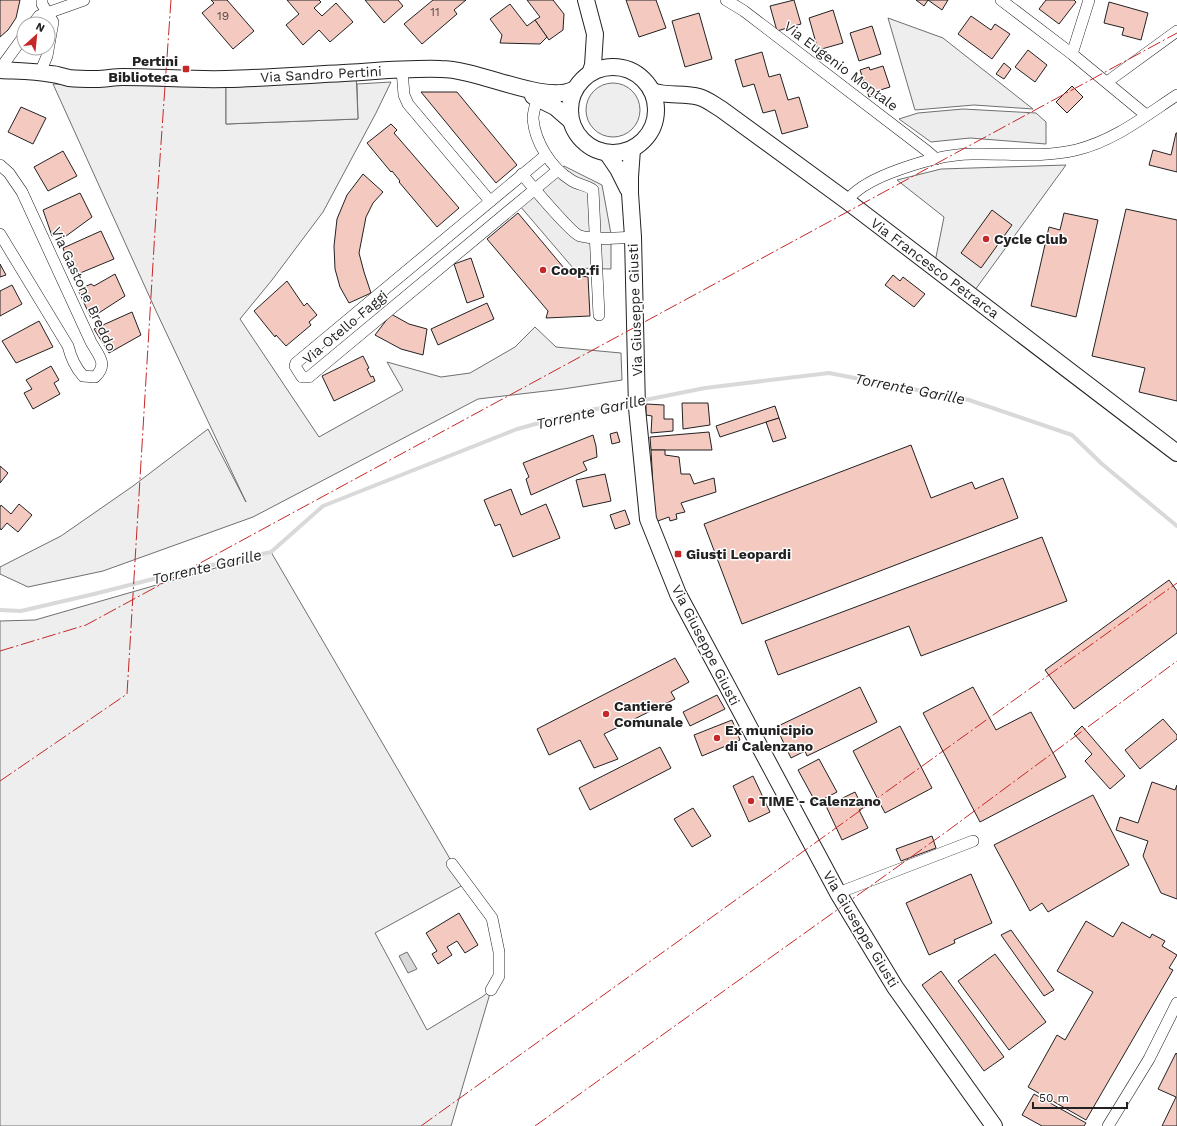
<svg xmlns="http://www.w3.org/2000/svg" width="1177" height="1126" viewBox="0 0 1177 1126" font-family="'Work Sans',sans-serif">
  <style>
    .green { fill: #eee; stroke: #6f6f6f }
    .parking { fill: #ededed; stroke: #6f6f6f }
    .water { fill: #d9d9d9; stroke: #6f6f6f }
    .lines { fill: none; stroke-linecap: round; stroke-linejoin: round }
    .stream { stroke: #d9d9d9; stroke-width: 4 }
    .building { fill: #f3c9c0; stroke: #222 }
    .street-casing { stroke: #222; stroke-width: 12 }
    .secondary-casing { stroke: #222; stroke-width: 18 }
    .street { stroke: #fff; stroke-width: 11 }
    .secondary { stroke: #fff; stroke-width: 16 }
    .power { stroke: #c62828; stroke-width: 1; stroke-dasharray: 14 3 2 3; stroke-linecap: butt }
    .poi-dot { fill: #c62828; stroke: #fff; stroke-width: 1.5 }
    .labels { text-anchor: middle; stroke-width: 3; stroke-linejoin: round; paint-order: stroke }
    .number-label { font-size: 12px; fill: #564c4a }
    .poi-label { font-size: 14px; font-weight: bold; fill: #222; stroke: #fff; text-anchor: start }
    .street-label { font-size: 14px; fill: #222; stroke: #fff }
    .water-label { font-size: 15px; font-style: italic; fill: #222; stroke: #fff }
  </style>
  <rect width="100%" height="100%" fill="#fff"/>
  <g class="green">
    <path d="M 888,18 L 943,38 L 1033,109 L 974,105 L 915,110 Z"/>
    <path d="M 391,82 L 376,113 L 323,212 L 272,280 L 240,319 L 319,437 L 403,390 L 387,362 L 441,377 L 470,373 L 515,347 L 535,327 L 556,347 L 621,353 L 622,380 L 563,389 L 478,399 L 253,517 L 103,571 L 28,587 L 0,574 L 0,567 L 61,536 L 133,486 L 208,429 L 246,502 L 156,311 L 53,84 L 226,87 L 226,124 L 358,119 L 357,84 Z"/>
    <circle cx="613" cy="110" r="27"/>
    <path d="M 1066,165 L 975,290 L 935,262 L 944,217 L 897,180 L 941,169 Z"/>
    <path d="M 271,552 L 460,876 L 463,885 L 375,933 L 427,1030 L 482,997 L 491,990 L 451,1126 L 0,1126 L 0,621 L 35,620 Z"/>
  </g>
  <g class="parking">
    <path d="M 356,72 L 358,119 L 226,124 L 226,79 Z"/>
    <path d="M 963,109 L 1036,113 L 1046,122 L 1046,144 L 970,138 L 931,142 L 899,119 L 918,113 Z"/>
    <path d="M 564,166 L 602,185 L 611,234 L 611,269 L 573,268 L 520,206 Z"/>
  </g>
  <path class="water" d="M 407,952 L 417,969 L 408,973 L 399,956 Z"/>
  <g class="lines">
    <g class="stream">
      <path d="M 640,401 L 705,388 L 829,373 L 969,400 L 1072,435 L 1102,464 L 1177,526"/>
      <path d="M 0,610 L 21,611 L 94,594 L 185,571 L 271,552 L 323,506 L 517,429 L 580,412 L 633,402"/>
    </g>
  </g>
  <g class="building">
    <path d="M 0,0 L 20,0 L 16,18 L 8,30 L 0,37 Z"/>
    <path d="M 211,0 L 227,0 L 254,31 L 233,49 L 202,13 L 214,3 Z"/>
    <path d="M 287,0 L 319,0 L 321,2 L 314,8 L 322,16 L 336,3 L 353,22 L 330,42 L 319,30 L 303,45 L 286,25 L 299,14 Z"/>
    <path d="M 365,0 L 398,0 L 403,6 L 384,23 Z"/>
    <path d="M 433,0 L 466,0 L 454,10 L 457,14 L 422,44 L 404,24 Z"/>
    <path d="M 527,0 L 553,0 L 564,14 L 563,30 L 549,40 L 535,20 L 540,17 Z"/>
    <path d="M 626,0 L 656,0 L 666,28 L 639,37 Z"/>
    <path d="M 794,0 L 801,24 L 777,31 L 770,6 Z"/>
    <path d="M 916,0 L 948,0 L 942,10 L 928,0 L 924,6 Z"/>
    <path d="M 1046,0 L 1074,0 L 1076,2 L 1059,24 L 1039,9 Z"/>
    <path d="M 1109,2 L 1148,13 L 1141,40 L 1122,35 L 1124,28 L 1104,23 Z"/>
    <path d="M 510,4 L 527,26 L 535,20 L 547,37 L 540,44 L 500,43 L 502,35 L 490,19 Z"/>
    <path d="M 833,10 L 843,43 L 818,50 L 809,18 Z"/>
    <path d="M 699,13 L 712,59 L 685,67 L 672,21 Z"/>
    <path d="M 971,16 L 991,30 L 995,24 L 1010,34 L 992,59 L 958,34 Z"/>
    <path d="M 872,26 L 881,54 L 859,61 L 850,33 Z"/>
    <path d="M 1028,50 L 1047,65 L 1035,82 L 1015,67 Z"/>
    <path d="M 762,52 L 769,77 L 780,74 L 788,100 L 799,97 L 808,127 L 782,134 L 775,110 L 763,113 L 754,84 L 743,87 L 735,60 Z"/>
    <path d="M 1004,63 L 1011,69 L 1004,79 L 996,74 Z"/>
    <path d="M 883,66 L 890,87 L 877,91 L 878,94 L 869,97 L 860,70 L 869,67 L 870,70 Z"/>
    <path d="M 1072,86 L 1083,97 L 1067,113 L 1056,102 Z"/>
    <path d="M 421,92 L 457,92 L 517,165 L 496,183 Z"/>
    <path d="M 21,107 L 46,118 L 33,144 L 8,132 Z"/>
    <path d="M 391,124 L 397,130 L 394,133 L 459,208 L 437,227 L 399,182 L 400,181 L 392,171 L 391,172 L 367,143 Z"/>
    <path d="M 1176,133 L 1177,133 L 1177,172 L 1149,165 L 1153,150 L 1171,155 Z"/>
    <path d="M 63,151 L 77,176 L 48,191 L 34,167 Z"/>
    <path d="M 363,174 L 383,192 L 373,203 L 366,217 L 359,253 L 364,272 L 371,293 L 349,303 L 340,287 L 335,269 L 334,246 L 337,219 L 347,195 Z"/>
    <path d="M 80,193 L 92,217 L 62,239 L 58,233 L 52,236 L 43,210 Z"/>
    <path d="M 1126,209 L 1177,220 L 1177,401 L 1139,392 L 1145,368 L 1092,356 Z"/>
    <path d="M 992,210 L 1012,225 L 981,268 L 961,253 Z"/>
    <path d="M 518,213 L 569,274 L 588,277 L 590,316 L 546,318 L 548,311 L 487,239 Z"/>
    <path d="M 1064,213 L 1098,220 L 1076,317 L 1031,306 L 1049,227 L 1060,230 Z"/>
    <path d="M 101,231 L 114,259 L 73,276 L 63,248 Z"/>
    <path d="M 471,258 L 484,297 L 467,303 L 454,264 Z"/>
    <path d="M 0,264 L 6,275 L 0,277 Z"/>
    <path d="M 115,274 L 125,296 L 91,318 L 78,290 L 91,284 L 94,286 Z"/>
    <path d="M 893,275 L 900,281 L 903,277 L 925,294 L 914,307 L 885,285 Z"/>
    <path d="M 287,281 L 304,306 L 307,303 L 317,315 L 309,322 L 311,325 L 286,346 L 276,335 L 275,337 L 254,311 Z"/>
    <path d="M 12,285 L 22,304 L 0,316 L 0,291 Z"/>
    <path d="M 487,303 L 494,319 L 438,345 L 431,329 Z"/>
    <path d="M 132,312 L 141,335 L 109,353 L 94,329 Z"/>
    <path d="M 391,314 L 409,324 L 427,329 L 423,355 L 401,349 L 375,335 Z"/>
    <path d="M 39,321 L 53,347 L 16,363 L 2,341 Z"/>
    <path d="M 363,356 L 369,368 L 367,369 L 371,377 L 373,376 L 375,381 L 334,401 L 322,376 Z"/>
    <path d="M 51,366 L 59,380 L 54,383 L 60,394 L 33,409 L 24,393 L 32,389 L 26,380 Z"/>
    <path d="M 682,403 L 708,403 L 710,425 L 683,429 Z"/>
    <path d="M 646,404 L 664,405 L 664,419 L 673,419 L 673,431 L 651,433 L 652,416 L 646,415 Z"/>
    <path d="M 775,406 L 779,418 L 720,437 L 716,426 Z"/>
    <path d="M 779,418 L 786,438 L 773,442 L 766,422 Z"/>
    <path d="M 617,432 L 620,442 L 612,444 L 610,434 Z"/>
    <path d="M 709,432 L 712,450 L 651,450 L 650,437 Z"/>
    <path d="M 593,435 L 596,446 L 597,457 L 583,462 L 587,470 L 531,495 L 526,479 L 529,477 L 523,463 Z"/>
    <path d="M 911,445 L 931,498 L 972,482 L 975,489 L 1003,478 L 1018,518 L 742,624 L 704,524 Z"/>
    <path d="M 651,450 L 665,450 L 665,455 L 679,457 L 681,474 L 690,474 L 694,484 L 714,478 L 716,492 L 681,503 L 685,512 L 676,514 L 677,519 L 670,521 L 669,517 L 655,522 Z"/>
    <path d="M 0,466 L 8,473 L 0,483 Z"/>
    <path d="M 605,474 L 611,501 L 583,507 L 576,480 Z"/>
    <path d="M 511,489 L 521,515 L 546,504 L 560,538 L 513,557 L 500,524 L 495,526 L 484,500 Z"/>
    <path d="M 19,504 L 32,515 L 18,532 L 7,523 L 1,530 L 0,528 L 0,507 L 1,505 L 11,514 Z"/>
    <path d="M 625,510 L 630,524 L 615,529 L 610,515 Z"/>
    <path d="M 1042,537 L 1067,601 L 921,656 L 909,626 L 778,675 L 765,641 Z"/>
    <path d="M 1169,580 L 1177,591 L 1177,633 L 1074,709 L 1045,670 Z"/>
    <path d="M 675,658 L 689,682 L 671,692 L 675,699 L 604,734 L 618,759 L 594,768 L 580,740 L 549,755 L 537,729 Z"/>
    <path d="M 860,687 L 877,722 L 807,756 L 805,751 L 791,758 L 776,727 Z"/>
    <path d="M 973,687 L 996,730 L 1031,712 L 1066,777 L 980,822 L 923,713 Z"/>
    <path d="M 717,695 L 725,709 L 690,726 L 683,712 Z"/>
    <path d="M 1163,719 L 1177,735 L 1177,739 L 1140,769 L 1125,750 Z"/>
    <path d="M 732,720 L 740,740 L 702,756 L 694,735 Z"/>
    <path d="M 900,726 L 932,788 L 885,813 L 853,751 Z"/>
    <path d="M 1082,726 L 1125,776 L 1110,789 L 1085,761 L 1092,754 L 1074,734 Z"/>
    <path d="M 660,747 L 671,768 L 590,810 L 579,788 Z"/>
    <path d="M 819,759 L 837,792 L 816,803 L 798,770 Z"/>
    <path d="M 753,776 L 770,812 L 749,822 L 733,786 Z"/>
    <path d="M 1152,782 L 1175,790 L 1177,785 L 1177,899 L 1161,893 L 1143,856 L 1148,841 L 1116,830 L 1120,817 L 1138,823 Z"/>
    <path d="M 855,792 L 863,808 L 859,810 L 868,828 L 842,840 L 826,806 Z"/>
    <path d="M 1093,795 L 1129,865 L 1048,912 L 1042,903 L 1030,911 L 994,845 Z"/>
    <path d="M 693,808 L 711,836 L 692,847 L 674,819 Z"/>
    <path d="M 932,836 L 936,848 L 901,861 L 896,849 Z"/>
    <path d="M 971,874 L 992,923 L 954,940 L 955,943 L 929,955 L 906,903 Z"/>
    <path d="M 459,913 L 478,945 L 465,953 L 457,941 L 447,947 L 452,955 L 438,964 L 432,954 L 437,951 L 426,933 Z"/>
    <path d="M 1086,921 L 1113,937 L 1122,922 L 1150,938 L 1152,934 L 1165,941 L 1162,946 L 1177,955 L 1169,968 L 1173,970 L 1086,1120 L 1028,1087 L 1057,1035 L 1065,1040 L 1093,992 L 1057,971 Z"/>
    <path d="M 1011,930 L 1054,990 L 1044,996 L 1001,935 Z"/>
    <path d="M 995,954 L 1046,1022 L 1009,1050 L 958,981 Z"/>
    <path d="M 941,971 L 1004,1057 L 984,1071 L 922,985 Z"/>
    <path d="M 1176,1053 L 1177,1054 L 1177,1126 L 1162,1126 L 1176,1097 L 1158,1089 Z"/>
    <path d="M 1034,1094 L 1086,1123 L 1084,1126 L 1042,1126 L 1022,1115 Z"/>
  </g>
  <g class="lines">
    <defs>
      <g id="street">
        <path d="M 726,0 L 744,11 L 927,151 L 936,159"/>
        <path d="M 1001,0 L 1072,54 L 1146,115"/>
        <path d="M 33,24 L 39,16 L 84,0"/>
        <path d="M 1072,54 L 1089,0"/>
        <path d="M 0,69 L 24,36"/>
        <path d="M 402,70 L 404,95 L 408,104 L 490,201"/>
        <path d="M 40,73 L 47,56 L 53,22 L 42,4 L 42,0"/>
        <path d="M 1107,82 L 1177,31"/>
        <path d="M 537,98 C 536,104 533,112 533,119 C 535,142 551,168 571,180 C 578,185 587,185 593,190 L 599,315"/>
        <path d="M 546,155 L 296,363 L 295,366 L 302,377 L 309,377 L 558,170"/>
        <path d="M 0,165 L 9,173 L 22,192 L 91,342 C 98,355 109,364 95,377 L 83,376 C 75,367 71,358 68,346 L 0,234"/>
        <path d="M 522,174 C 530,184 572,234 580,236 C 597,240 616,238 633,237"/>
        <path d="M 847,201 C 856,188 875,179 890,173 C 916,163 944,154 972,154 C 1007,153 1042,158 1076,150 C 1114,141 1145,116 1177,95"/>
        <path d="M 452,864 L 492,918 L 499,952 L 499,976 L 491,990"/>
        <path d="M 838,893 L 973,841"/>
        <path d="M 1108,1126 L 1149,1059 L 1177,1003"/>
      </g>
      <g id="secondary">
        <path d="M 586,0 L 595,34 L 593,65 L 591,71"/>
        <circle cx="613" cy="110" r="43"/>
        <path d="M 0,70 C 17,71 35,71 51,74 C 57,74 63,77 69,78 C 78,79 87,79 96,79 C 105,79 114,77 123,77 C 158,77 192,80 226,79 C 266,78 305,75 344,73 C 377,71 409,68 441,69 C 478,69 544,104 573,90"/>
        <path d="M 652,91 C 667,97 684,92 699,97 C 707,99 714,105 721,109 L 847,201 L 1177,453"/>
        <path d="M 533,96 L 555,107 L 570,120"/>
        <path d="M 632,149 L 630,177 L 630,193 L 633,237 L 637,408 L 648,519 L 678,594 L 838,893 L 895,987 L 994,1126"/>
        <path d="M 607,153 L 618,169 L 628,189"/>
      </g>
    </defs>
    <use href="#street" class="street-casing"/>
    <use href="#secondary" class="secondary-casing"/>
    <use href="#street" class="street"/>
    <use href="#secondary" class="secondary"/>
    <g class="power">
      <path d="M 0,651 L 86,625 L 1177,33"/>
      <path d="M 0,781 L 127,694 L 155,230 L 171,0"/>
      <path d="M 421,1126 L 1177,583"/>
      <path d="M 535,1126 L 946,832 L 1177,661"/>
    </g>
  </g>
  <g class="poi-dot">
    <rect x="182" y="65" width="8" height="8" rx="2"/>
    <circle cx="986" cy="239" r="4"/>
    <circle cx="543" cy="270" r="4"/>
    <rect x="674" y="550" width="8" height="8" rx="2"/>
    <circle cx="606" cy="714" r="4"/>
    <circle cx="717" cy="738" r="4"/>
    <circle cx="751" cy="801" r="4"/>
  </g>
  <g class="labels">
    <g class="number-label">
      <text x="435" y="16">11</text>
      <text x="223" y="20">19</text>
    </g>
    <g class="poi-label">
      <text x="178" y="66" text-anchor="end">Pertini<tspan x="178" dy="16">Biblioteca</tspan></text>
      <text x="994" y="244">Cycle Club</text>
      <text x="551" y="275">Coop.fi</text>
      <text x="686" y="559">Giusti Leopardi</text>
      <text x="614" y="711">Cantiere<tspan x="614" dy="16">Comunale</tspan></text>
      <text x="725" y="735">Ex municipio<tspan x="725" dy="16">di Calenzano</tspan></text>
      <text x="759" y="806">TIME - Calenzano</text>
    </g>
    <g class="street-label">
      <text transform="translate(841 66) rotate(37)" y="5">Via Eugenio Montale</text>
      <text transform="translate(321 74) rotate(-3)" y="5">Via Sandro Pertini</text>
      <text transform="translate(935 268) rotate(37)" y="5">Via Francesco Petrarca</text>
      <text transform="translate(84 289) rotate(65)" y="5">Via Gastone Breddo</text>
      <text transform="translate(635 310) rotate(-92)" y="5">Via Giuseppe Giusti</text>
      <text transform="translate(345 327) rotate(-40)" y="5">Via Otello Faggi</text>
      <text transform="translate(706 645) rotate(63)" y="5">Via Giuseppe Giusti</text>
      <text transform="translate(861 929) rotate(59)" y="5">Via Giuseppe Giusti</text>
    </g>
    <g class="water-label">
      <text transform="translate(910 389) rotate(11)" y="5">Torrente Garille</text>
      <text transform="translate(591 412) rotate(-13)" y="5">Torrente Garille</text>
      <text transform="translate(207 567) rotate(-13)" y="5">Torrente Garille</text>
    </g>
  </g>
  <g transform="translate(36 36) rotate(27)"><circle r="19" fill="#ffffff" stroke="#a7a7a7"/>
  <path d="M0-3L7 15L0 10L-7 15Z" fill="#c62828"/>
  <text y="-6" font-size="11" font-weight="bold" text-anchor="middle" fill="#222222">N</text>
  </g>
  <path d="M1033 1102v6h94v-6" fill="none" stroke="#222222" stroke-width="2"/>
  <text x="1039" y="1102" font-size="12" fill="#222222" stroke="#ffffff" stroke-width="3" paint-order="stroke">50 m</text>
</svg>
